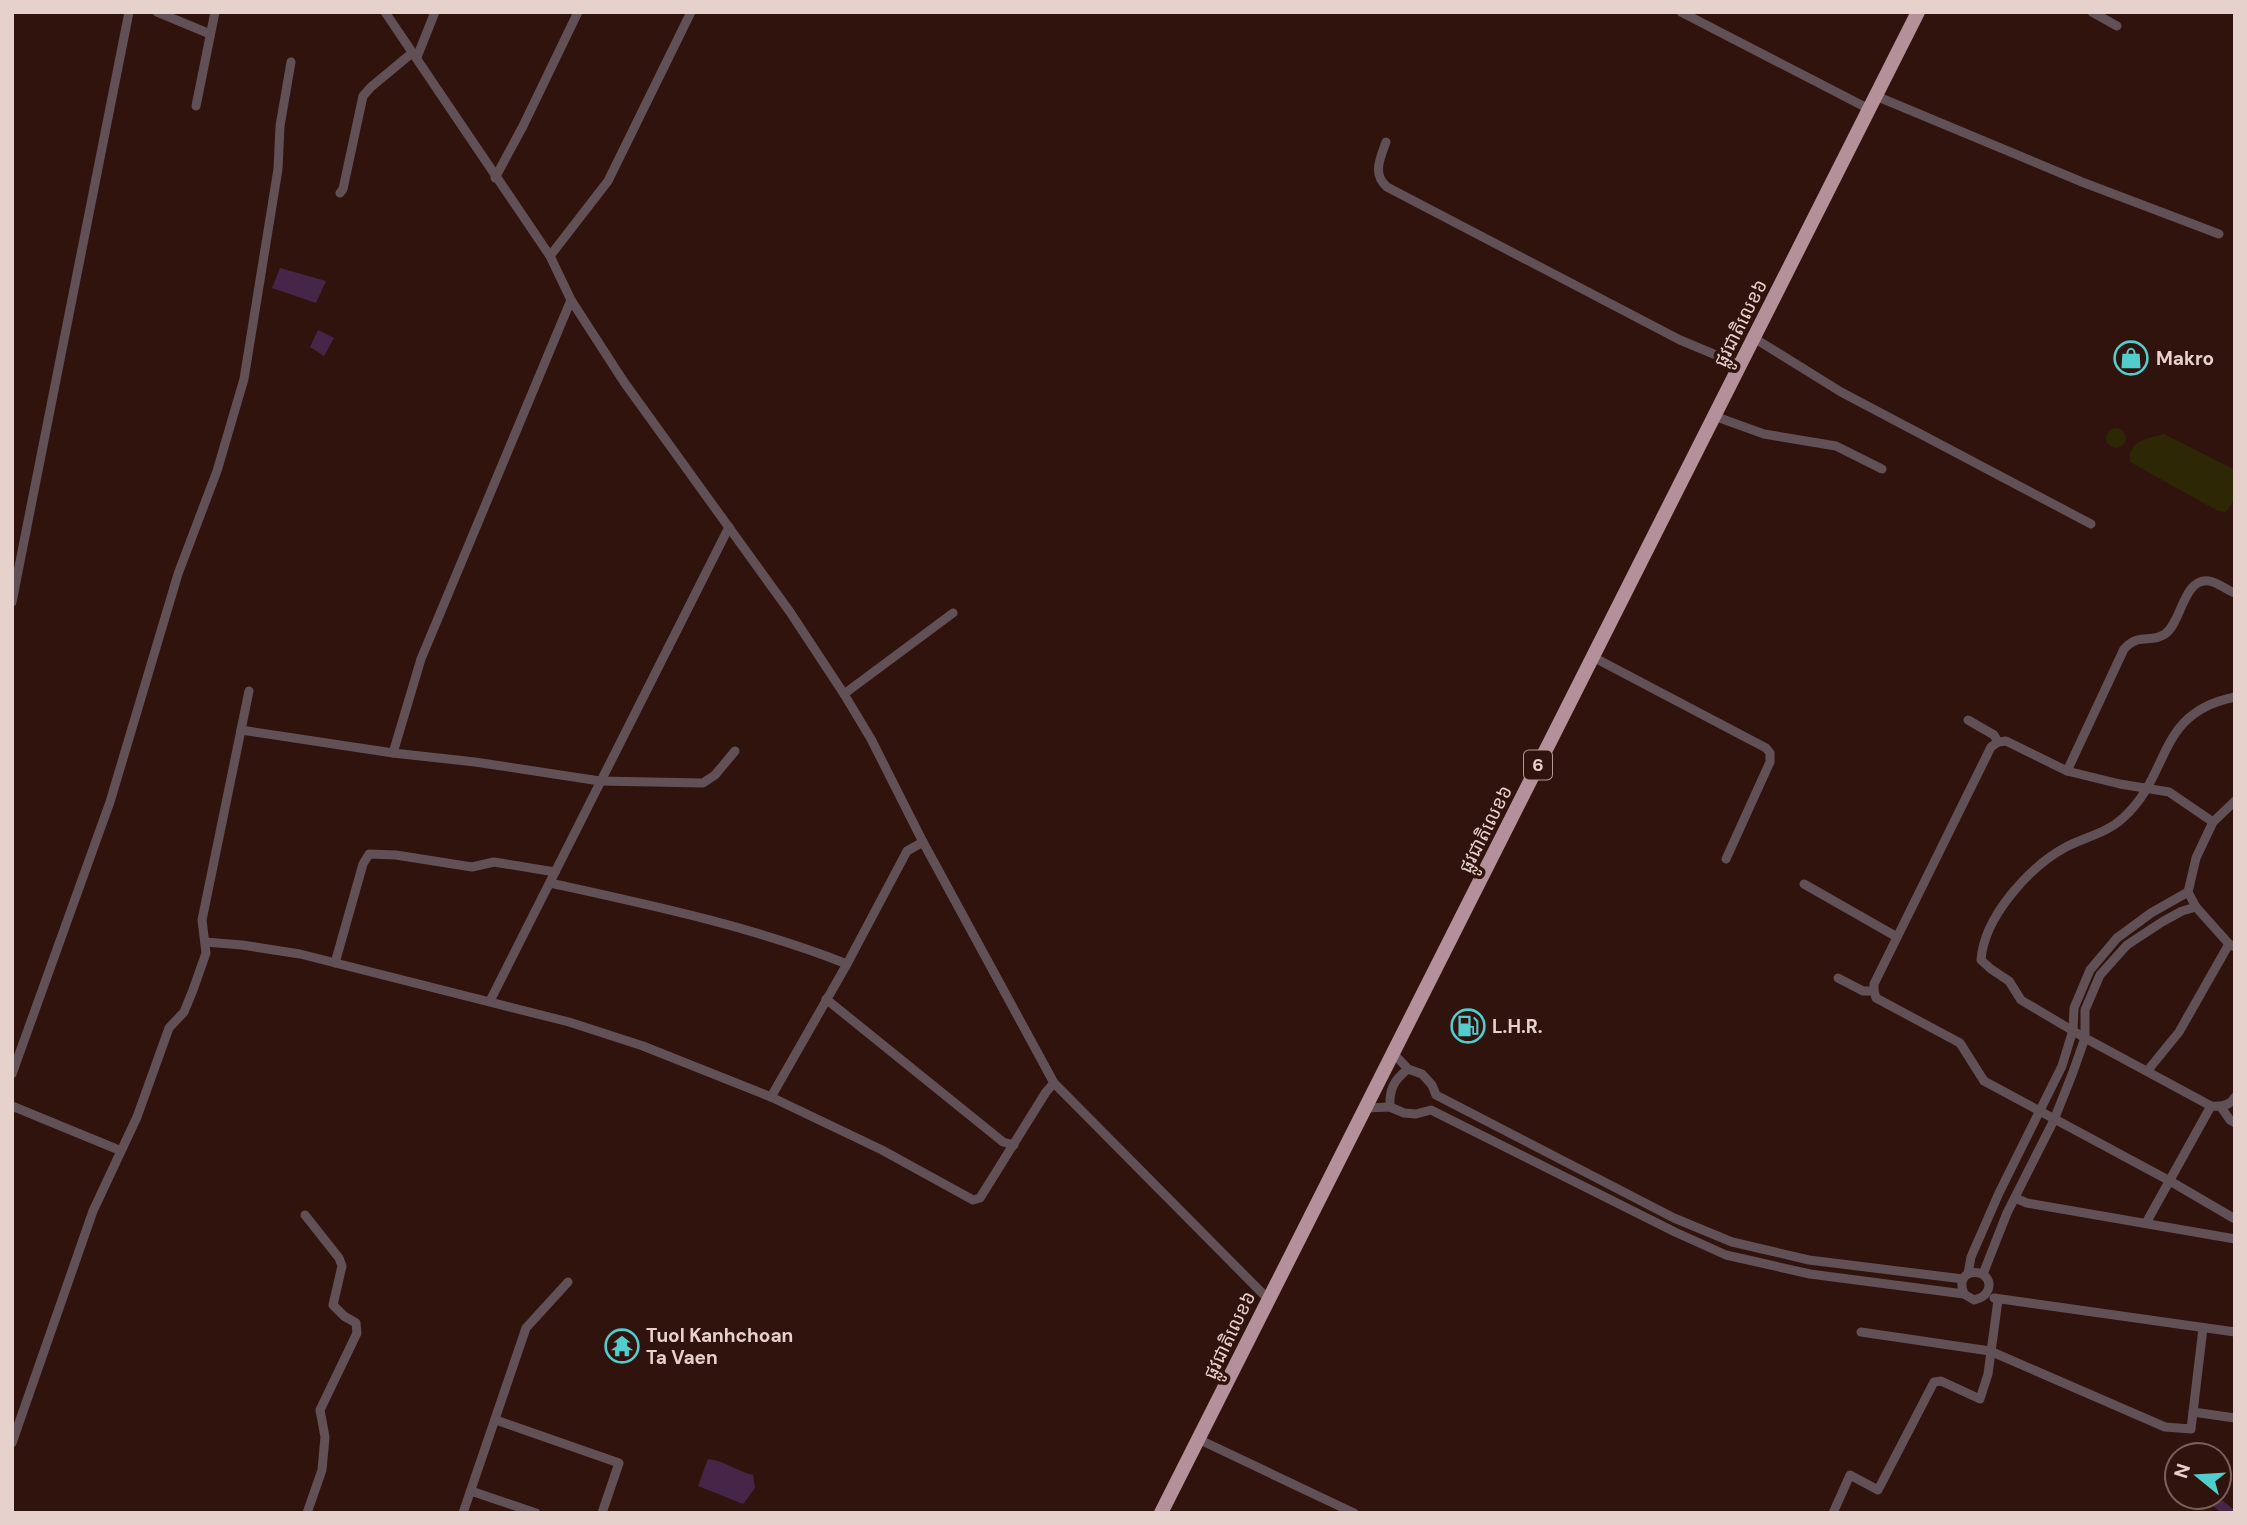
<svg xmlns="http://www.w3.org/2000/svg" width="2247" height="1525" viewBox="0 0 2247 1525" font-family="'DM Sans','Noto Sans Khmer',sans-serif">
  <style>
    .green { fill: #2e2705 }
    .water { fill: #462648 }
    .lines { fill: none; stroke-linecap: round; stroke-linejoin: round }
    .canal { stroke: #462648; stroke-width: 10 }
    .minor { stroke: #615156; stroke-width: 9 }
    .trunk { stroke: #b4909a; stroke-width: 14 }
    .labels { text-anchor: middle; stroke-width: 7; stroke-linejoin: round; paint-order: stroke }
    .shield { fill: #31130e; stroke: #b09894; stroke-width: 2 }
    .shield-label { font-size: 18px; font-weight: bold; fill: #e7d1cd }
    .street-label { font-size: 19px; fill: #e7d1cd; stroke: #31130e }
    .poi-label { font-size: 19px; font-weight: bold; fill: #e7d1cd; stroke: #31130e; text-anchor: start }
  </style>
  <rect width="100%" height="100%" fill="#31130e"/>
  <g class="green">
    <circle cx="2116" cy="438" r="10"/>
    <path d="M 2164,434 L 2235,470 C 2235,485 2238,502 2225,512 L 2218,511 L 2130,462 C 2128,440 2147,439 2164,434 Z"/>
  </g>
  <g class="water">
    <path d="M 280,268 L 326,281 L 316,303 L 272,288 Z"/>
    <path d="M 318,330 L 334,338 L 324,356 L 310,347 Z"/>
    <path d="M 708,1459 C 723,1460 737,1471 753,1475 L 755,1488 L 743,1504 L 698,1486 Z"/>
  </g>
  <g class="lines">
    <path class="canal" d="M 2215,1501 L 2230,1513"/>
    <g class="minor">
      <path d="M 157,12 L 210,34"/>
      <path d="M 385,12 L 550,256 L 571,300 L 624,382 L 790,612 L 844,694 L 871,739 L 923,842 L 1054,1083 L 1268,1299"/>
      <path d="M 1681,12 L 1869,109"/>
      <path d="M 2092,12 L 2117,26"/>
      <path d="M 417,57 L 435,12"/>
      <path d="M 1876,96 L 2082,182 L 2219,234"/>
      <path d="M 196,106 L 215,12"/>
      <path d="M 1386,142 C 1380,159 1372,174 1387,187 L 1680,340 L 1740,365"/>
      <path d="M 495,178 L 523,126 L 578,12"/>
      <path d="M 340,193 L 343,189 L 363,96 L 371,87 L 412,53"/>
      <path d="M 550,256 L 608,181 L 691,12"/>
      <path d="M 1754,338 L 1841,392 L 2091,524"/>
      <path d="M 1714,416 L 1764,434 L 1836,446 L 1882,469"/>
      <path d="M 12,602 L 129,12"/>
      <path d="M 1593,657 L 1766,748 L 1770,753 L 1770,762 L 1726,859"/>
      <path d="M 844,694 L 953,613"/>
      <path d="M 2235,697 C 2155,713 2172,774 2123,818 C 2107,833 2085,837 2066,847 C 2029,867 1984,917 1981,960 L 1991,969 L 2009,981 L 2021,1000 L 2085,1038 L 2211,1106 C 2220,1107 2230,1106 2235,1097"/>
      <path d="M 1968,720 L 1994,735 L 1998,742"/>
      <path d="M 241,730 L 393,753 L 475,762 L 600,781 L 703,783 L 715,775 L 735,751"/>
      <path d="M 393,753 L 421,659 L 571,300"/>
      <path d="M 2067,771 L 2124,649 C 2140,632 2150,644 2165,634 C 2182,622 2183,578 2209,581 C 2217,582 2227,590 2235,593"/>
      <path d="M 2213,822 L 2169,792 L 2120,784 L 2067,771 L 2006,741 L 1998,742 L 1991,747 L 1874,984 L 1874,991 L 1876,998 L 1960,1043 L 1984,1081 L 2170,1181 L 2235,1219"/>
      <path d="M 550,883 C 650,905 751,926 847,964"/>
      <path d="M 1804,884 L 1897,937"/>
      <path d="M 2188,892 L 2196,907 L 2229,944 L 2235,947"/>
      <path d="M 205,942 L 242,945 L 300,954 L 569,1022 L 643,1046 L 771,1097 L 882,1150 L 973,1200 L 980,1198 L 1046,1092 L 1054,1083"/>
      <path d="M 335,963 L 363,864 L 369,854 L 396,855 L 472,867 L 494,862 L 555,872"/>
      <path d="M 1838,978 L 1863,991 L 1874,991"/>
      <path d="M 826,999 L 1003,1142 L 1014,1145"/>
      <path d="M 490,1001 L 729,527"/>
      <path d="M 1394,1054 L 1408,1069 L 1422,1074 L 1432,1085 L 1436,1095 L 1674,1218 L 1732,1242 L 1809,1260 L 1963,1279"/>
      <path d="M 2148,1070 L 2179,1032 L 2229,944"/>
      <path d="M 12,1074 L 110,802 L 178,574 L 217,471 L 244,379 L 278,169 L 280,126 L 291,62"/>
      <path d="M 771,1097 L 847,964 L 907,851 L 923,842"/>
      <path d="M 12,1106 L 119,1150"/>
      <path d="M 1390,1107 C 1389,1089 1394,1080 1408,1069"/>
      <path d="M 2221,1107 L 2230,1120 L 2235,1123"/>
      <path d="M 1366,1108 L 1390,1107 L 1404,1113 L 1416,1114 L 1431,1110 L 1675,1232 L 1726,1255 L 1810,1274 L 1964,1294 L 1974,1300 C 1980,1298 1985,1297 1988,1290 C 1996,1268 1952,1264 1964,1294"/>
      <path d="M 2015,1198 L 2027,1203 L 2235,1239"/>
      <path d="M 305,1215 L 339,1258 L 342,1266 L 333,1305 L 344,1316 L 356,1323 L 357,1333 L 320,1410 L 325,1437 L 322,1470 L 307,1513"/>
      <path d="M 2146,1223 L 2211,1106"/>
      <path d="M 1968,1274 L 1971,1257 L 1999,1193 L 2062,1066 L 2073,1030 L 2074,1008 L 2090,970 L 2117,938 L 2151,913 L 2188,892 L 2196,858 L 2213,822 L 2235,801"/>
      <path d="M 1983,1274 L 2007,1213 L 2054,1120 L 2073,1072 L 2085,1038 L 2085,1010 L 2100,975 L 2127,945 L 2162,922 L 2182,911 L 2196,907"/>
      <path d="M 1994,1298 L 2235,1332"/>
      <path d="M 1861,1332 L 1990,1351 L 2165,1427 L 2191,1429 L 2203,1328"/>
      <path d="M 2193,1412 L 2235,1418"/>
      <path d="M 496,1420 L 619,1463 L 602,1513"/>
      <path d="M 1198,1439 L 1354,1513"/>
      <path d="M 12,1443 L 93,1211 L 137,1117 L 169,1028 L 184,1012 L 193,990 L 206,953 L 202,920 L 249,691"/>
      <path d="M 471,1491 L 536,1513"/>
      <path d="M 463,1513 L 526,1328 L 568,1282"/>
      <path d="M 1833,1513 L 1850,1475 L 1878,1490 L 1934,1382 L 1941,1381 L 1980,1399 L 1988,1374 L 1998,1300"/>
    </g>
    <path class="trunk" d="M 1161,1513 L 1918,12"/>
  </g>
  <defs>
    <symbol id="shop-ring" viewBox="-11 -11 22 22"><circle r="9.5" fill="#31130e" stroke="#52cdcd" stroke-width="1.5"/><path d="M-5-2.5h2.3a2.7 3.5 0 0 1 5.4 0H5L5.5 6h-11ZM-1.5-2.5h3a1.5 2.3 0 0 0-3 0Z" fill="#52cdcd"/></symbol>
    <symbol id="fuel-ring" viewBox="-11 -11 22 22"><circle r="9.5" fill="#31130e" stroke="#52cdcd" stroke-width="1.5"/><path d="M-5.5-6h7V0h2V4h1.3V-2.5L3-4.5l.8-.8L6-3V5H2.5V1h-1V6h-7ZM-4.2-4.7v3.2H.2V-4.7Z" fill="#52cdcd"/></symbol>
    <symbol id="temple-ring" viewBox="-11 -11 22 22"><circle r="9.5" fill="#31130e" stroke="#52cdcd" stroke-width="1.5"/><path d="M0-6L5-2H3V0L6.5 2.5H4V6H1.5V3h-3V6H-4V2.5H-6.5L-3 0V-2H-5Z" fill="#52cdcd"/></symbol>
  </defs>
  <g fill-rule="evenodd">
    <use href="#shop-ring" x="2112" y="339" width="38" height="38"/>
    <use href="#fuel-ring" x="1449" y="1007" width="38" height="38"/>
    <use href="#temple-ring" x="603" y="1327" width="38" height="38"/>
  </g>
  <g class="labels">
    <rect class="shield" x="1524" y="750.5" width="28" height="29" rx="5"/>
    <g class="shield-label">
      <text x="1538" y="771">6</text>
    </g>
    <g class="street-label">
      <text transform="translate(1740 323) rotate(-63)" y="7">ផ្លូវជាតិលេខ៦</text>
      <text transform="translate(1485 829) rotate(-63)" y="7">ផ្លូវជាតិលេខ៦</text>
      <text transform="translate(1229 1335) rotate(-64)" y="7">ផ្លូវជាតិលេខ៦</text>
    </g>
    <g class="poi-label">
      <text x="2156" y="365">Makro</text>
      <text x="1492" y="1033">L.H.R.</text>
      <text x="646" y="1342">Tuol Kanhchoan<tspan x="646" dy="22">Ta Vaen</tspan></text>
    </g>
  </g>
  <rect width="2247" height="1525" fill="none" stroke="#e7d1cd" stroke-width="28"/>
  <g transform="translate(2198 1476) rotate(288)"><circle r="33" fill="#31130e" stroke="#7a5f5a" stroke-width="2"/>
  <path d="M0-5L12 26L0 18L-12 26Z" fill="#52cdcd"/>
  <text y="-10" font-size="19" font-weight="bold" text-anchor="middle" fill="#e7d1cd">N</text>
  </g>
</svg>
